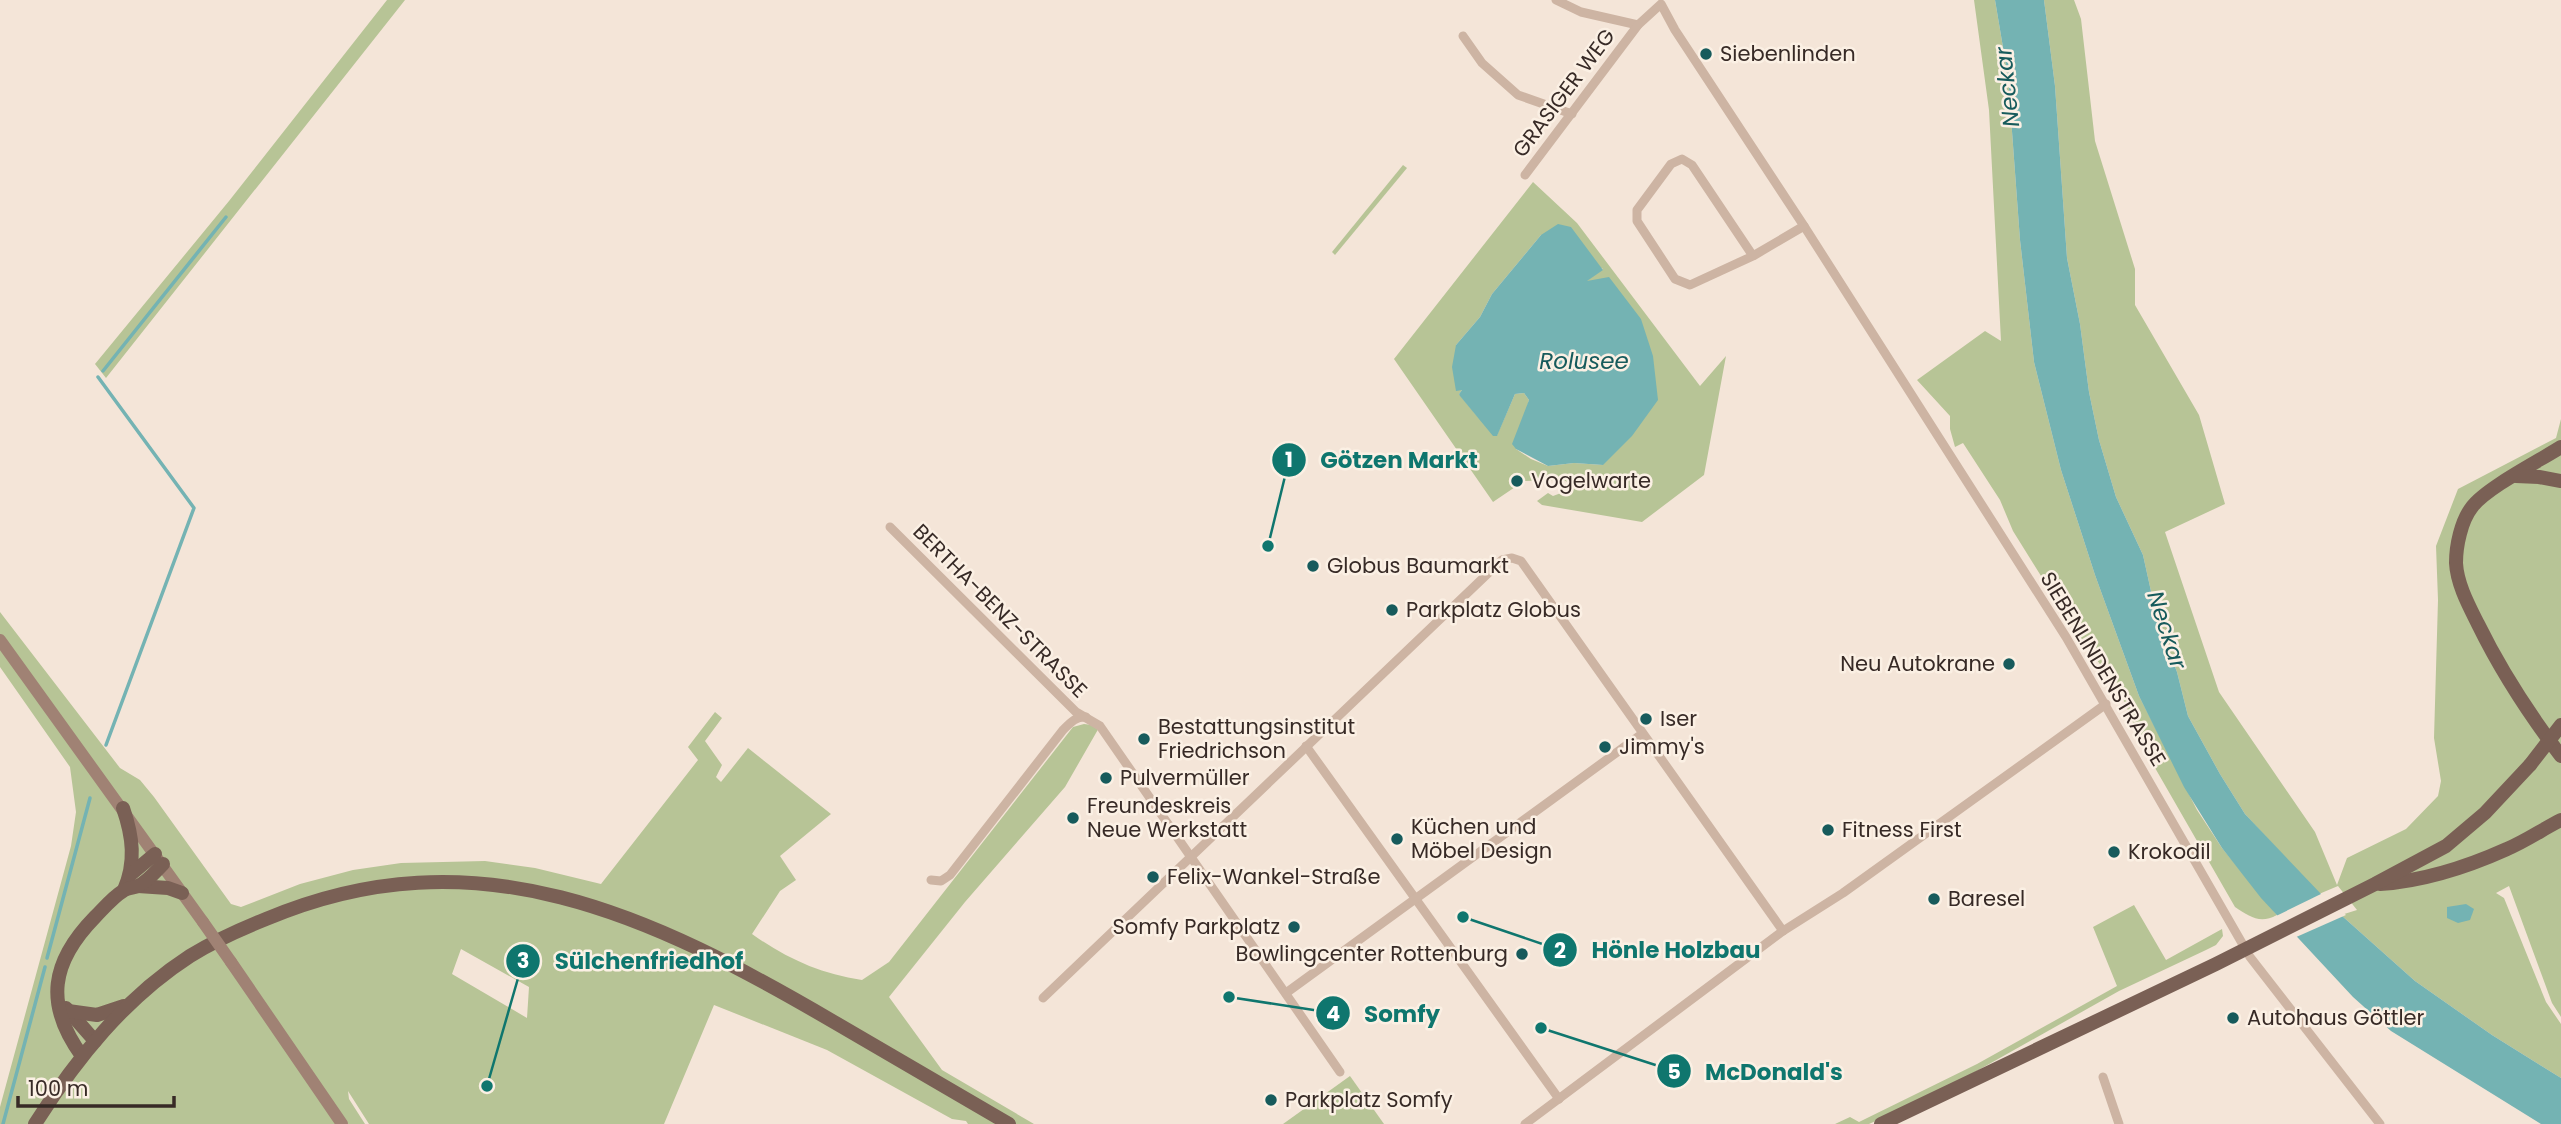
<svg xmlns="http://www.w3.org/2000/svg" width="2561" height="1124" viewBox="0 0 2561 1124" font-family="Poppins,sans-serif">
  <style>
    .green { fill: #b7c496; fill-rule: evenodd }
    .water { fill: #74b3b3 }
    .pier { fill: #f4e5d8 }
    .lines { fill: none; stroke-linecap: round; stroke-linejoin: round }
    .stream { stroke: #74b3b3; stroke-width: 3.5 }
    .street { stroke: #cdb4a3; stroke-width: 9 }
    .secondary { stroke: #a08274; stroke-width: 12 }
    .primary { stroke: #7a6055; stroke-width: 14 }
    .secondary-bridge { stroke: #a08274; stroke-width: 12 }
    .primary-bridge { stroke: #7a6055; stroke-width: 14 }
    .poi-dot { fill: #175b5c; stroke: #fbf0e4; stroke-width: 2.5 }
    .labels { text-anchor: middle; stroke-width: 5; stroke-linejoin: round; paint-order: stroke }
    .poi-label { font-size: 21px; fill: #372a26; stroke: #fbf0e4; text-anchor: start }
    .street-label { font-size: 21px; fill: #372a26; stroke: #fbf0e4 }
    .water-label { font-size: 23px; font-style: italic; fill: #175b5c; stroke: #fbf0e4 }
    .leader { fill: none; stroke: #0f766e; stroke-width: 2.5 }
    .callout-dot { fill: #0f766e; stroke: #fbf0e4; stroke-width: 2.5 }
    .mark-label { font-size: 21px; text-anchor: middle; font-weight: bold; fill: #fff }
    .callout-label { font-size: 23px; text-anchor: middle; font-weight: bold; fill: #0f766e; stroke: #fbf0e4; stroke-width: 5; stroke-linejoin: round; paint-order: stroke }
  </style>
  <rect width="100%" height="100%" fill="#f4e5d8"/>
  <g class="green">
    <path d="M 387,0 L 405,0 L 106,378 L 95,364 L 229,201 Z"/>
    <path d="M 1974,0 L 1995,0 L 2008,77 L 2020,240 L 2034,362 L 2061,470 L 2095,575 L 2139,696 L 2197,810 L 2222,848 L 2277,915 C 2260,924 2250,917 2235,907 L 2143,747 L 2120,691 L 2076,632 L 2013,531 L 2000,500 L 1963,443 L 1955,447 L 1950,429 L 1950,416 L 1917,380 L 1985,331 L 2001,341 L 1989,110 Z"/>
    <path d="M 2044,0 L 2074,0 L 2081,19 L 2095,141 L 2135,269 L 2135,305 L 2199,415 L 2225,504 L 2165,532 L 2219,692 L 2315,832 L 2337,885 L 2347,858 L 2406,829 L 2438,796 L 2441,781 L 2434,738 L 2438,600 L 2436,546 L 2458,489 L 2556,438 L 2561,419 L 2561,1017 L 2552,1003 L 2509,886 L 2496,893 L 2504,898 L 2546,1002 L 2561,1024 L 2561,1078 L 2492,1035 L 2415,981 L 2341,915 L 2357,910 L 2338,886 L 2319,894 L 2245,814 L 2220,774 L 2188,716 L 2177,672 L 2158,623 L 2143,555 L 2116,497 L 2099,440 L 2089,392 L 2080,324 L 2067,258 L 2055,86 Z"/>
    <path d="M 1403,165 L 1407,168 L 1335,255 L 1332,252 Z"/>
    <path d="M 1533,182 L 1577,223 L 1700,386 L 1726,356 L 1704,475 L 1642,522 L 1542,505 L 1537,501 L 1548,493 L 1553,496 L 1561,493 L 1570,483 L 1563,480 L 1524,481 L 1493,502 L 1394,359 ZM 1541,235 L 1603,269 L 1586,281 L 1594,281 L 1603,465 L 1574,463 L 1548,466 L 1531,459 L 1516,449 L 1529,400 L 1524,393 L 1515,394 L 1497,435 L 1477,416 L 1459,394 L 1462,390 L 1456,345 L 1480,317 L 1492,294 Z"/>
    <path d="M 0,612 L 120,768 L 140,780 L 154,797 L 231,904 L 241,907 L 300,884 L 353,870 L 401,863 L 485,861 L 535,868 L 601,884 L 698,760 L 688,747 L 715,712 L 722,718 L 705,741 L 722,765 L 716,777 L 721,782 L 748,748 L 831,814 L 780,856 L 796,880 L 780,891 L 752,934 C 786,958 820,974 862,980 L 889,962 L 1073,727 L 1084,724 L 1100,726 L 1065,787 L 965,902 L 889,997 L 942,1070 L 1034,1124 L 968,1124 L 966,1121 L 952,1119 L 827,1050 L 714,1005 L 664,1124 L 369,1124 L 348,1091 L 349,1099 L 365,1124 L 0,1124 L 0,1107 L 71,846 L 76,812 L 70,767 L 0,667 ZM 461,949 L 529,987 L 527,1018 L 452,974 Z"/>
    <path d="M 2134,905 L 2166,960 L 2222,929 L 2223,936 L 2216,945 L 2206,950 L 2119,991 L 1943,1090 L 1869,1124 L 1835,1124 L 1850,1117 L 1859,1122 L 1977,1064 L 2117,986 L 2093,927 Z"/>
    <path d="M 1350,1076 L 1384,1124 L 1283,1124 Z"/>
  </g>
  <g class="water">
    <path d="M 1995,0 L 2044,0 L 2055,86 L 2067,258 L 2080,324 L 2089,392 L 2099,440 L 2116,497 L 2143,555 L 2158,623 L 2177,672 L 2188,716 L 2220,774 L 2245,814 L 2341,915 L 2415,981 L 2492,1035 L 2561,1078 L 2561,1124 L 2541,1124 L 2391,1031 L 2353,997 L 2261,898 L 2222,848 L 2184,787 L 2139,696 L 2095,575 L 2061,470 L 2034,362 L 2020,240 L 2008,77 Z"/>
    <path d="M 1558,224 L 1571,227 L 1603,270 L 1587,281 L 1609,277 L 1641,319 L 1653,356 L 1658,400 L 1632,436 L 1603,465 L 1574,463 L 1548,466 L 1516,449 L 1512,444 L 1529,400 L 1524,393 L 1515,394 L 1497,436 L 1493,436 L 1460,396 L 1459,394 L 1462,390 L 1456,391 L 1452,367 L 1456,345 L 1480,317 L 1492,294 L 1541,235 Z"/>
    <path d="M 2466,904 L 2474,909 L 2470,920 L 2458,923 L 2447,918 L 2447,907 Z"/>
  </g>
  <path class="pier" d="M 2323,893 L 2346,915 L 2294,938 L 2274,917 Z"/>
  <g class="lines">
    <g class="stream">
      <path d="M 103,371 L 226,217"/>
      <path d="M 98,377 L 194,508 L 106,745"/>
      <path d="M 47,958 L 90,798"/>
      <path d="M 3,1124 L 45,967"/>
    </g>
    <g class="street">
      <path d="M 1556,0 L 1581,12 L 1638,25"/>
      <path d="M 1463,36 L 1482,63 L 1518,95 L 1572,114"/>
      <path d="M 1525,175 L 1638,25 L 1661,4 L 1675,30 L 1804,226 L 2066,637 L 2250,957 L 2380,1124"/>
      <path d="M 1753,256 L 1692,165 L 1682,159 L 1671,164 L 1637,210 L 1637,221 L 1675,279 L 1690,285 L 1753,256 L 1804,226"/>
      <path d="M 890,527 L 1076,712 L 1100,726 L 1340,1072"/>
      <path d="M 1306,746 L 1559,1099"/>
      <path d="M 931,880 L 941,881 L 950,875 L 1063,730 C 1070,723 1076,716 1086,717"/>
      <path d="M 1286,993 L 1642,734"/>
      <path d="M 1043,998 L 1502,560 L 1512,558 L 1521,561 L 1783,931"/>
      <path d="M 2103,1077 L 2119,1124"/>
      <path d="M 1525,1124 L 1783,931 L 1843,893 L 2106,704"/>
    </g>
    <g class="secondary">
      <path d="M 0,640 L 203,922"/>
      <path d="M 231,962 L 342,1124"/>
    </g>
    <g class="primary">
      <path d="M 2561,447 C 2539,461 2486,488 2472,507 C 2461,521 2456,546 2456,563 C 2457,584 2469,606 2478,624 C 2501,671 2529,714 2561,756"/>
      <path d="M 2516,476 L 2539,477 L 2561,481"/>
      <path d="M 123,808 C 133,837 136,862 124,890"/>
      <path d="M 130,875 L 155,854"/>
      <path d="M 2380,884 C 2424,881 2467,867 2507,849 C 2526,841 2543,829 2561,820"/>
      <path d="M 138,886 L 168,888 L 182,893"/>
      <path d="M 66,1008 L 95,1041"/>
      <path d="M 68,1011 L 97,1015 L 124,1006"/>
      <path d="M 82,1056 C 44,1004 51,962 95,917 C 104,908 113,897 123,891 C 127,888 133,888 138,886 C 148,881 155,872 163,864"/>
      <path d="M 35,1124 C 76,1059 125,998 190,956 C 214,941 241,929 266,919 C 476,830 653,916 834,1022 C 893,1056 951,1090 1009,1124"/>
      <path d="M 1881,1124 L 2216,964 L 2375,884 L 2446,846 L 2485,813 L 2530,765"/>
    </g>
    <path class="secondary-bridge" d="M 203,922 L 231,962"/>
    <path class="primary-bridge" d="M 2530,765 L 2561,725"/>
  </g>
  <g class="poi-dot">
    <circle cx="1706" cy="54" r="7"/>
    <circle cx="1517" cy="481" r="7"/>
    <circle cx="1313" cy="566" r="7"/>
    <circle cx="1392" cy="610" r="7"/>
    <circle cx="2009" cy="664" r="7"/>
    <circle cx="1646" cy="719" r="7"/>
    <circle cx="1144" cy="739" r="7"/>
    <circle cx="1605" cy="747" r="7"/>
    <circle cx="1106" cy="778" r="7"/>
    <circle cx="1073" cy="818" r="7"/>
    <circle cx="1828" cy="830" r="7"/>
    <circle cx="1397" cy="839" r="7"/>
    <circle cx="2114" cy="852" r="7"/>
    <circle cx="1153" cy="877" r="7"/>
    <circle cx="1934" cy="899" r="7"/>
    <circle cx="1294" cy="927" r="7"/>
    <circle cx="1522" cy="954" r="7"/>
    <circle cx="2233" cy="1018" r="7"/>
    <circle cx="1271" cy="1100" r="7"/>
  </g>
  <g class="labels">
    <g class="poi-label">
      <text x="1720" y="61">Siebenlinden</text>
      <text x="1531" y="488">Vogelwarte</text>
      <text x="1327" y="573">Globus Baumarkt</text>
      <text x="1406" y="617">Parkplatz Globus</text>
      <text x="1995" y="671" text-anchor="end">Neu Autokrane</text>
      <text x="1660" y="726">Iser</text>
      <text x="1158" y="734">Bestattungsinstitut<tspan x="1158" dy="24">Friedrichson</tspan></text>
      <text x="1619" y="754">Jimmy's</text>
      <text x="1120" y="785">Pulvermüller</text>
      <text x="1087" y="813">Freundeskreis<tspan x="1087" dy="24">Neue Werkstatt</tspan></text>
      <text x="1411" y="834">Küchen und<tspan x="1411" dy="24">Möbel Design</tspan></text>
      <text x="1842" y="837">Fitness First</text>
      <text x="2128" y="859">Krokodil</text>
      <text x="1167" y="884">Felix-Wankel-Straße</text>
      <text x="1948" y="906">Baresel</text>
      <text x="1280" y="934" text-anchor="end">Somfy Parkplatz</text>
      <text x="1508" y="961" text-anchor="end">Bowlingcenter Rottenburg</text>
      <text x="2247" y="1025">Autohaus Göttler</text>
      <text x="1285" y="1107">Parkplatz Somfy</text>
    </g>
    <g class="street-label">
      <text transform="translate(1564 93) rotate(-53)" y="7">GRASIGER WEG</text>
      <text transform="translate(1000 611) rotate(45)" y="7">BERTHA-BENZ-STRASSE</text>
      <text transform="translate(2103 669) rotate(59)" y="7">SIEBENLINDENSTRASSE</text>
    </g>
    <g class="water-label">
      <text transform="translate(2007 87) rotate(-96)" y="8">Neckar</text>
      <text x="1584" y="369">Rolusee</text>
      <text transform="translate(2167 630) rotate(72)" y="8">Neckar</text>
    </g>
  </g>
  <path class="leader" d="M1268 546L1289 460M1463 917L1560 950M487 1086L523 961M1229 997L1333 1013M1541 1028L1674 1071"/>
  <g class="callout-dot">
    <circle cx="1268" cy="546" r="7"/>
    <circle cx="1463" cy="917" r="7"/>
    <circle cx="487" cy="1086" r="7"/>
    <circle cx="1229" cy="997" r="7"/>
    <circle cx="1541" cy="1028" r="7"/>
    <circle cx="1289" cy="460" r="18"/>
    <circle cx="1560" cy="950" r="18"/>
    <circle cx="523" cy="961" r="18"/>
    <circle cx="1333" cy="1013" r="18"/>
    <circle cx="1674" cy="1071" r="18"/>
  </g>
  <g class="mark-label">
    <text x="1289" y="467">1</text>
    <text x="1560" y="958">2</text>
    <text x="523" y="968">3</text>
    <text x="1333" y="1021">4</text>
    <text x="1674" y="1079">5</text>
  </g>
  <g class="callout-label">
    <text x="1399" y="468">Götzen Markt</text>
    <text x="1676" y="958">Hönle Holzbau</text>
    <text x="649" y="969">Sülchenfriedhof</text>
    <text x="1402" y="1022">Somfy</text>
    <text x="1774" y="1080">McDonald's</text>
  </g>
  <path d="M18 1096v10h156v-10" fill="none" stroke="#372a26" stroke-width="3.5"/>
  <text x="28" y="1096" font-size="21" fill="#372a26" stroke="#fbf0e4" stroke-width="5" paint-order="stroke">100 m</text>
</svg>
